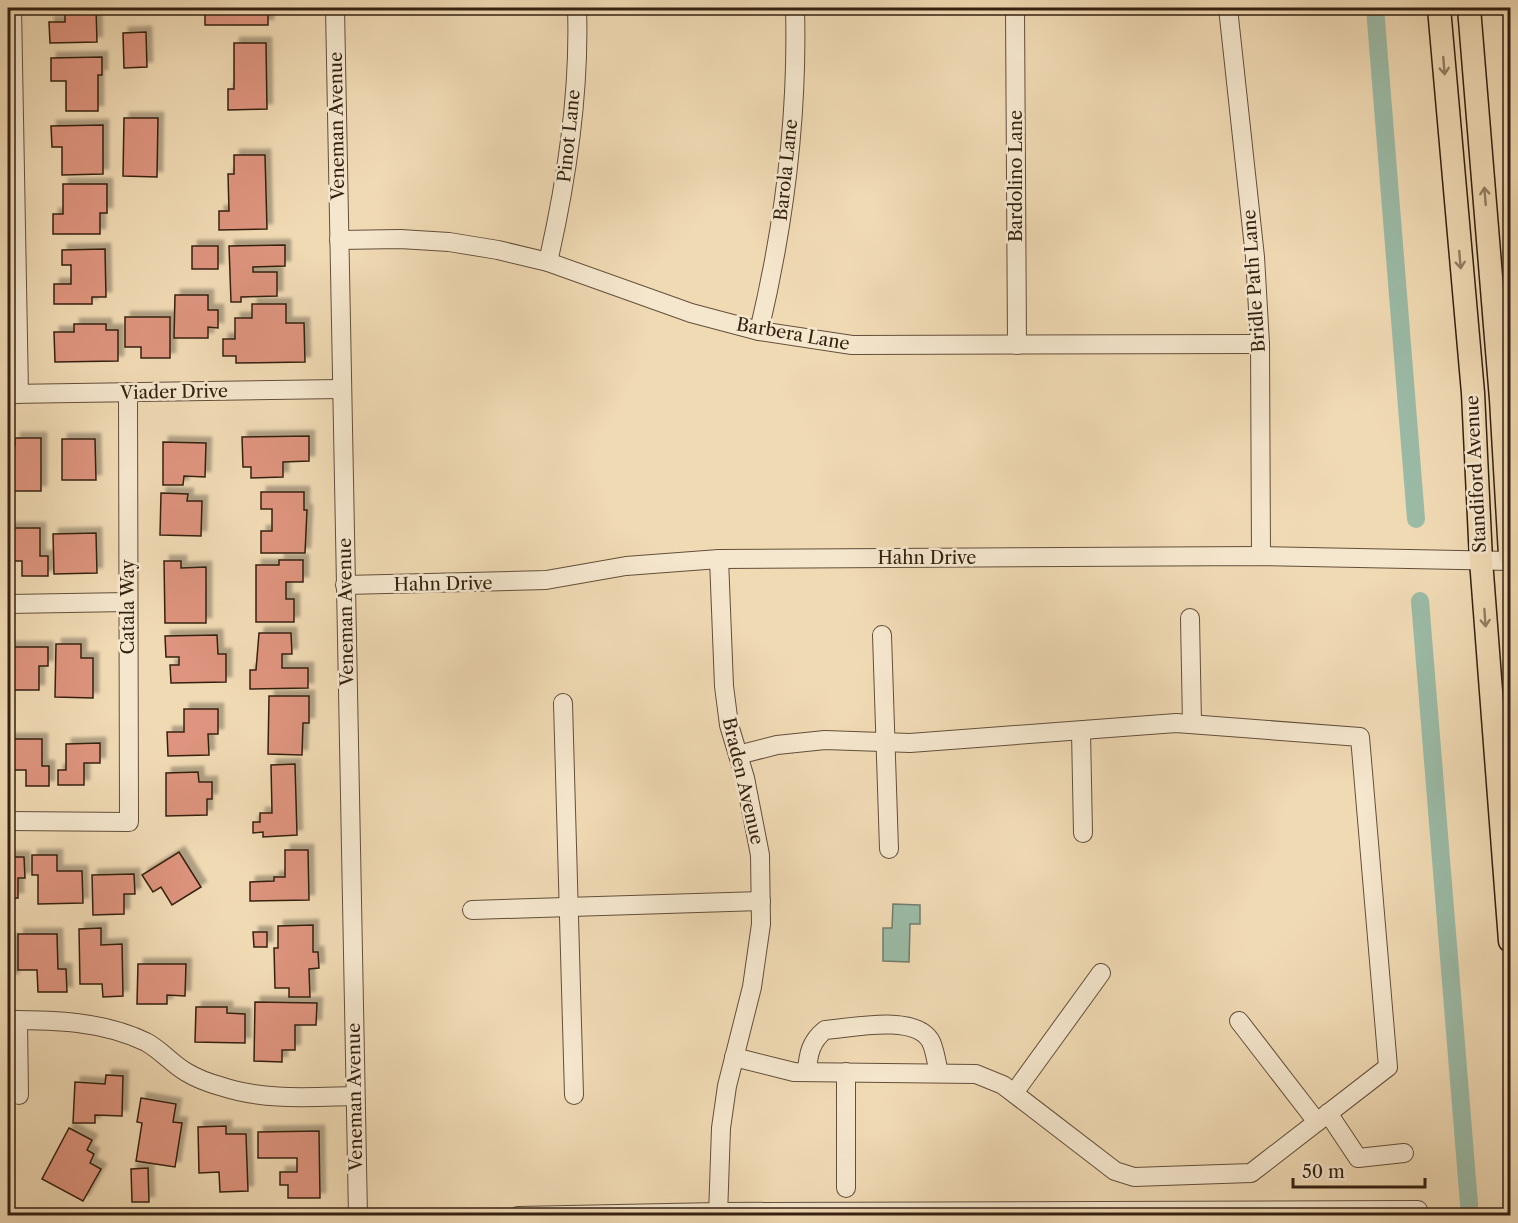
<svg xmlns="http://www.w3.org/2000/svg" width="1518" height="1223" viewBox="0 0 1518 1223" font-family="'Libre Caslon Text',serif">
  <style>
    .water { fill: #9bbba7; stroke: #727d6b; stroke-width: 1.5 }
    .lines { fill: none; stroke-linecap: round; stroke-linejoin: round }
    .canal { stroke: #9bbba7; stroke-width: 18 }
    .building { fill: #de947e; stroke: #342111; stroke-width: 1.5; filter: url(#shadow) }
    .minor-casing { stroke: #634f3a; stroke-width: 20 }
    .major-casing { stroke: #342111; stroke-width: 25 }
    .minor { stroke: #f5e7ce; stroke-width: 18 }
    .major { stroke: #f0dab4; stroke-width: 22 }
    .oneway { stroke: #927e62 }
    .labels { text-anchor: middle; stroke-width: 5; stroke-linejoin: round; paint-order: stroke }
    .street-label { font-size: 18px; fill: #342111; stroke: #f5e7ce }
  </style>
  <defs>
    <filter id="shadow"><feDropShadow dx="5.5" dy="-5.5" stdDeviation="1.5" flood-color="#0004"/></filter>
  </defs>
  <rect width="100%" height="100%" fill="#f0dab4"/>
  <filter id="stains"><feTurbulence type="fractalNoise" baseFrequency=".00333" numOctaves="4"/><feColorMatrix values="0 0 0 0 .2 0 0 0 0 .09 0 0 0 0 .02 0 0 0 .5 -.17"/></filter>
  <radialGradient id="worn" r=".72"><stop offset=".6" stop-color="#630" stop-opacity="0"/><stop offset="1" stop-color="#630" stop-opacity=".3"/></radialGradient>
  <path class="water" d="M 893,904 L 920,905 L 920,924 L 910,924 L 909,962 L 883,961 L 883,928 L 892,928 Z"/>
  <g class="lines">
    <g class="canal">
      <path d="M 1375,8 L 1416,519"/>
      <path d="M 1420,601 L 1470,1216"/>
    </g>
  </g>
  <g class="building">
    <path d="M 59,8 L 96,8 L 97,42 L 50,43 L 49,22 L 65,22 L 65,8 Z"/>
    <rect x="205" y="8" width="63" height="17"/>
    <path d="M 146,32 L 147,67 L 124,68 L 123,33 Z"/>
    <path d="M 234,43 L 266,43 L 267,109 L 228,110 L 228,89 L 234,89 Z"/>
    <path d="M 102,57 L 102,75 L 98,75 L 98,111 L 66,111 L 66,81 L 51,81 L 51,58 Z"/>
    <path d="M 124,118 L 158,118 L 157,177 L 123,176 Z"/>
    <path d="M 103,125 L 103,174 L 62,175 L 62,147 L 52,147 L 51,126 Z"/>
    <path d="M 234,155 L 265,155 L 267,229 L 219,230 L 219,211 L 229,211 L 228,174 L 234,174 Z"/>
    <path d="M 63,184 L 107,184 L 107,213 L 100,213 L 100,234 L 53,234 L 53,214 L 63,214 Z"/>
    <path d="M 285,245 L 285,266 L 253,267 L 253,272 L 277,272 L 277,296 L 241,297 L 241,302 L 231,302 L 229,246 Z"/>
    <rect x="192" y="246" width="26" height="23"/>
    <path d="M 105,249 L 106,297 L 92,297 L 92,304 L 54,304 L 54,284 L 71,284 L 71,265 L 62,265 L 62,250 Z"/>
    <path d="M 175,295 L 208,295 L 208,310 L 218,310 L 218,328 L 208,327 L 208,338 L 174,338 Z"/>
    <path d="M 252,304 L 286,304 L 286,323 L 304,323 L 305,362 L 236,363 L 236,356 L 223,356 L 223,339 L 235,339 L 235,318 L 252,318 Z"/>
    <path d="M 125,317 L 170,317 L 170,358 L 141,358 L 141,347 L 125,347 Z"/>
    <path d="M 74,324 L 106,324 L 106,330 L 118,330 L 118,361 L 55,362 L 54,332 L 74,332 Z"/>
    <path d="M 309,436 L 309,461 L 283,462 L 283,477 L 251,478 L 251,467 L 243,467 L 242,437 Z"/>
    <path d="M 15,438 L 41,438 L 41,491 L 8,491 L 8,446 L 15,446 Z"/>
    <path d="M 62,439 L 95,439 L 96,480 L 62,480 Z"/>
    <path d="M 163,442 L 206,443 L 205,477 L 184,476 L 183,485 L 163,485 Z"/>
    <path d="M 261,492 L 304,492 L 304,510 L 307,510 L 305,553 L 261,553 L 261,531 L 272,531 L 272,509 L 261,509 Z"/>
    <path d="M 161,493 L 188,494 L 187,501 L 202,501 L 201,536 L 160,535 Z"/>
    <path d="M 8,528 L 40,528 L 40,556 L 48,556 L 48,576 L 22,576 L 22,561 L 8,561 Z"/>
    <path d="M 96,533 L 97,573 L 54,574 L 53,534 Z"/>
    <path d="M 279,560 L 303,560 L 303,582 L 286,582 L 286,599 L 294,599 L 294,622 L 256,622 L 256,565 L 279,565 Z"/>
    <path d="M 164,561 L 181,561 L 181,568 L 206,567 L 206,623 L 165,623 Z"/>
    <path d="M 259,633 L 291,633 L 292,654 L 282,654 L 282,668 L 308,668 L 308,688 L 250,689 L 250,670 L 256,670 Z"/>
    <path d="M 217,635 L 218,654 L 226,654 L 226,682 L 171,683 L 170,665 L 179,665 L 179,657 L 166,657 L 165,636 Z"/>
    <path d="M 56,644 L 81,644 L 81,658 L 93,658 L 93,698 L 55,697 Z"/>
    <path d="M 8,647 L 48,647 L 48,666 L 39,666 L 39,690 L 8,690 Z"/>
    <path d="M 269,696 L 309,696 L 309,723 L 303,723 L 302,755 L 268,754 Z"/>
    <path d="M 184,709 L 218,709 L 218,734 L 208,734 L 209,755 L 168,756 L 167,732 L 184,732 Z"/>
    <path d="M 8,739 L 42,739 L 42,766 L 49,766 L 49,786 L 26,786 L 26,770 L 8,770 Z"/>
    <path d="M 100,743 L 100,763 L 84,763 L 84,785 L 58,785 L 58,770 L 66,770 L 66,744 Z"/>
    <path d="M 295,764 L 297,835 L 263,837 L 263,832 L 253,833 L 253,822 L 260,822 L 260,813 L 272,813 L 271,765 Z"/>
    <path d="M 198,772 L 199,782 L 212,782 L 212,799 L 207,799 L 207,815 L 166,816 L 166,773 Z"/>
    <path d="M 285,850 L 308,850 L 309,900 L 250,901 L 250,882 L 274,881 L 274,877 L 285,877 Z"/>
    <path d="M 179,852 L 201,887 L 172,905 L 161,887 L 153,892 L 142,875 Z"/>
    <path d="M 32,855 L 57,855 L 57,871 L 82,871 L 83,903 L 38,904 L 38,875 L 32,875 Z"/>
    <path d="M 8,857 L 24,857 L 25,878 L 18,878 L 18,898 L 8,898 Z"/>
    <path d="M 134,874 L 135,894 L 124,894 L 124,914 L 93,915 L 92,875 Z"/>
    <path d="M 313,925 L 313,952 L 318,952 L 319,968 L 309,969 L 310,997 L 289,997 L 289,988 L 275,988 L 274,948 L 278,948 L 278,926 Z"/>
    <path d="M 101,928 L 101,945 L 122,944 L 123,996 L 103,997 L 102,984 L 80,984 L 79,929 Z"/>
    <path d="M 253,932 L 267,932 L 267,947 L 254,947 Z"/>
    <path d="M 18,934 L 57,934 L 58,969 L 66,969 L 67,992 L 38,992 L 37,970 L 18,970 Z"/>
    <path d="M 8,939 L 12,939 L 13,979 L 8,979 Z"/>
    <path d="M 138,964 L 186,964 L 185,996 L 167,995 L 167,1004 L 137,1004 Z"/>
    <path d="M 255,1002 L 317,1003 L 316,1025 L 295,1025 L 295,1050 L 282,1050 L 282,1062 L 254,1061 Z"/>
    <path d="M 196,1007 L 227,1007 L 227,1013 L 245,1014 L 245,1043 L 195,1042 Z"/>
    <path d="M 106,1075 L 123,1076 L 122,1116 L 95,1115 L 95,1123 L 73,1123 L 75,1082 L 105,1084 Z"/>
    <path d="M 141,1098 L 176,1104 L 173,1122 L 182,1123 L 175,1167 L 136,1161 L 142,1123 L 137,1122 Z"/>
    <path d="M 226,1126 L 226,1134 L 246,1134 L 248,1191 L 220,1192 L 219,1172 L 199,1173 L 198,1127 Z"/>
    <path d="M 69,1128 L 92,1140 L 87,1150 L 94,1154 L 90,1163 L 101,1169 L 83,1201 L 42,1179 Z"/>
    <path d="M 319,1131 L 320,1198 L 288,1198 L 288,1185 L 280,1185 L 280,1172 L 297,1172 L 297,1158 L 258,1158 L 258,1132 Z"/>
    <path d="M 148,1168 L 149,1202 L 132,1202 L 131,1169 Z"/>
  </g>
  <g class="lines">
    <defs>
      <g id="minor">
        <path d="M 12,8 L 19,394"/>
        <path d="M 335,8 L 358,1216"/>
        <path d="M 1015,8 L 1017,345"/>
        <path d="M 1228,8 L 1255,257 L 1260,344 L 1261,556"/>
        <path d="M 339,240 L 400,239 L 449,242 L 498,250 L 548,262 L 691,313 L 759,331 L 852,345 L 1260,344"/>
        <path d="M 548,262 C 567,179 580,93 577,8"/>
        <path d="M 759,331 C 784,226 798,116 795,8"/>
        <path d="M 9,394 L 341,389"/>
        <path d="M 345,585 L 546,580 L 626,566 L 719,559 L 1261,556 L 1510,561"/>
        <path d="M 8,604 L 128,602"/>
        <path d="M 1190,618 L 1192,724"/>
        <path d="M 882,635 L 889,849"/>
        <path d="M 563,703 L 574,1095"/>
        <path d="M 1081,731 L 1083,833"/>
        <path d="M 8,821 L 129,822 L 128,392"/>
        <path d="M 472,910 L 761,901"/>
        <path d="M 8,1020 C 55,1020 102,1021 146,1042 C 161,1050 172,1064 186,1072 C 196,1078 209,1083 220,1086 C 264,1101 310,1097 355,1096"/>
        <path d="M 18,1020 L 19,1095"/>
        <path d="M 1239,1021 L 1317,1122"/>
        <path d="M 734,1057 L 794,1072 L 976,1074 L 1003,1085 L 1115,1171 L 1134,1177 L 1251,1173 L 1388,1067 L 1360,737 L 1176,723 L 910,743 L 825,740 L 777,745 L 738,755"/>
        <path d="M 807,1072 C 808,1054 811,1041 825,1030 C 852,1028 913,1014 930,1040 C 935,1048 936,1062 939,1072"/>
        <path d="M 1014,1093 L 1101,973"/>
        <path d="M 1328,1113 L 1358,1158 L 1404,1153"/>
        <path d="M 846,1188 L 846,1072"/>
        <path d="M 518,1216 L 718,1212 L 1418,1210 L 1418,1216"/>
        <path d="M 718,1216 L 721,1128 L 727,1086 L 752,987 L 761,924 L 760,855 L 745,778 L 729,725 L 724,686 L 719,559"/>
      </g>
      <g id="major">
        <path d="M 1439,8 L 1473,393 L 1481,560 L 1510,941"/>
        <path d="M 1469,8 L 1501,399 L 1510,555"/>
      </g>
    </defs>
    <use href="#minor" class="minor-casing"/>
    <use href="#major" class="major-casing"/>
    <use href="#minor" class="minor"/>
    <use href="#major" class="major"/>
  </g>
  <defs><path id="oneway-shaft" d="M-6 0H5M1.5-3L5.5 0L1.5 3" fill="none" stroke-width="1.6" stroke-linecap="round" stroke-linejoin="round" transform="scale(1.5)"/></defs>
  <g class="oneway">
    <use href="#oneway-shaft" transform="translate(1444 66) rotate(85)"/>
    <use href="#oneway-shaft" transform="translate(1485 196) rotate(-95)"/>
    <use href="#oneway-shaft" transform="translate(1460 260) rotate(85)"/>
    <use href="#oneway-shaft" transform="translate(1485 618) rotate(86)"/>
  </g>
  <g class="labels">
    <g class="street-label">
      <text transform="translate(337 126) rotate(-91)" y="6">Veneman Avenue</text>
      <text transform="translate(569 136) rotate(-84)" y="6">Pinot Lane</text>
      <text transform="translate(786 170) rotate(-84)" y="6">Barola Lane</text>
      <text transform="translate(1016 176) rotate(-90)" y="6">Bardolino Lane</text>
      <text transform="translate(1254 281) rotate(-94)" y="6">Bridle Path Lane</text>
      <text transform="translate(793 334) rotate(10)" y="6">Barbera Lane</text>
      <text transform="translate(174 392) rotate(-1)" y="6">Viader Drive</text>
      <text transform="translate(1476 474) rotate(-93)" y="6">Standiford Avenue</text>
      <text x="927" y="564">Hahn Drive</text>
      <text transform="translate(443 584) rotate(-1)" y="6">Hahn Drive</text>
      <text transform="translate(128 607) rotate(-90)" y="6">Catala Way</text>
      <text transform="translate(346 612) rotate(-91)" y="6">Veneman Avenue</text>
      <text transform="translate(743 781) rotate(77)" y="6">Braden Avenue</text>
      <text transform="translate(355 1097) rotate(-91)" y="6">Veneman Avenue</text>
    </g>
  </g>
  <rect width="1518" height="1223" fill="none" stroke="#f0dab4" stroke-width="30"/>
  <rect x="9" y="9" width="1500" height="1205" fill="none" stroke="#342111" stroke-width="3"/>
  <rect x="15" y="15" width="1488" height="1193" fill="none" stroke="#342111" stroke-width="1.5"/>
  <path d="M1293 1178v9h132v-9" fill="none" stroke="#342111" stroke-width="3"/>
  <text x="1302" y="1178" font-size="18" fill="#342111" stroke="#f5e7ce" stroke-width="4.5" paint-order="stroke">50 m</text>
  <rect width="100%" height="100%" filter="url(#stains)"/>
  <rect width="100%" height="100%" fill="url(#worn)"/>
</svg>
